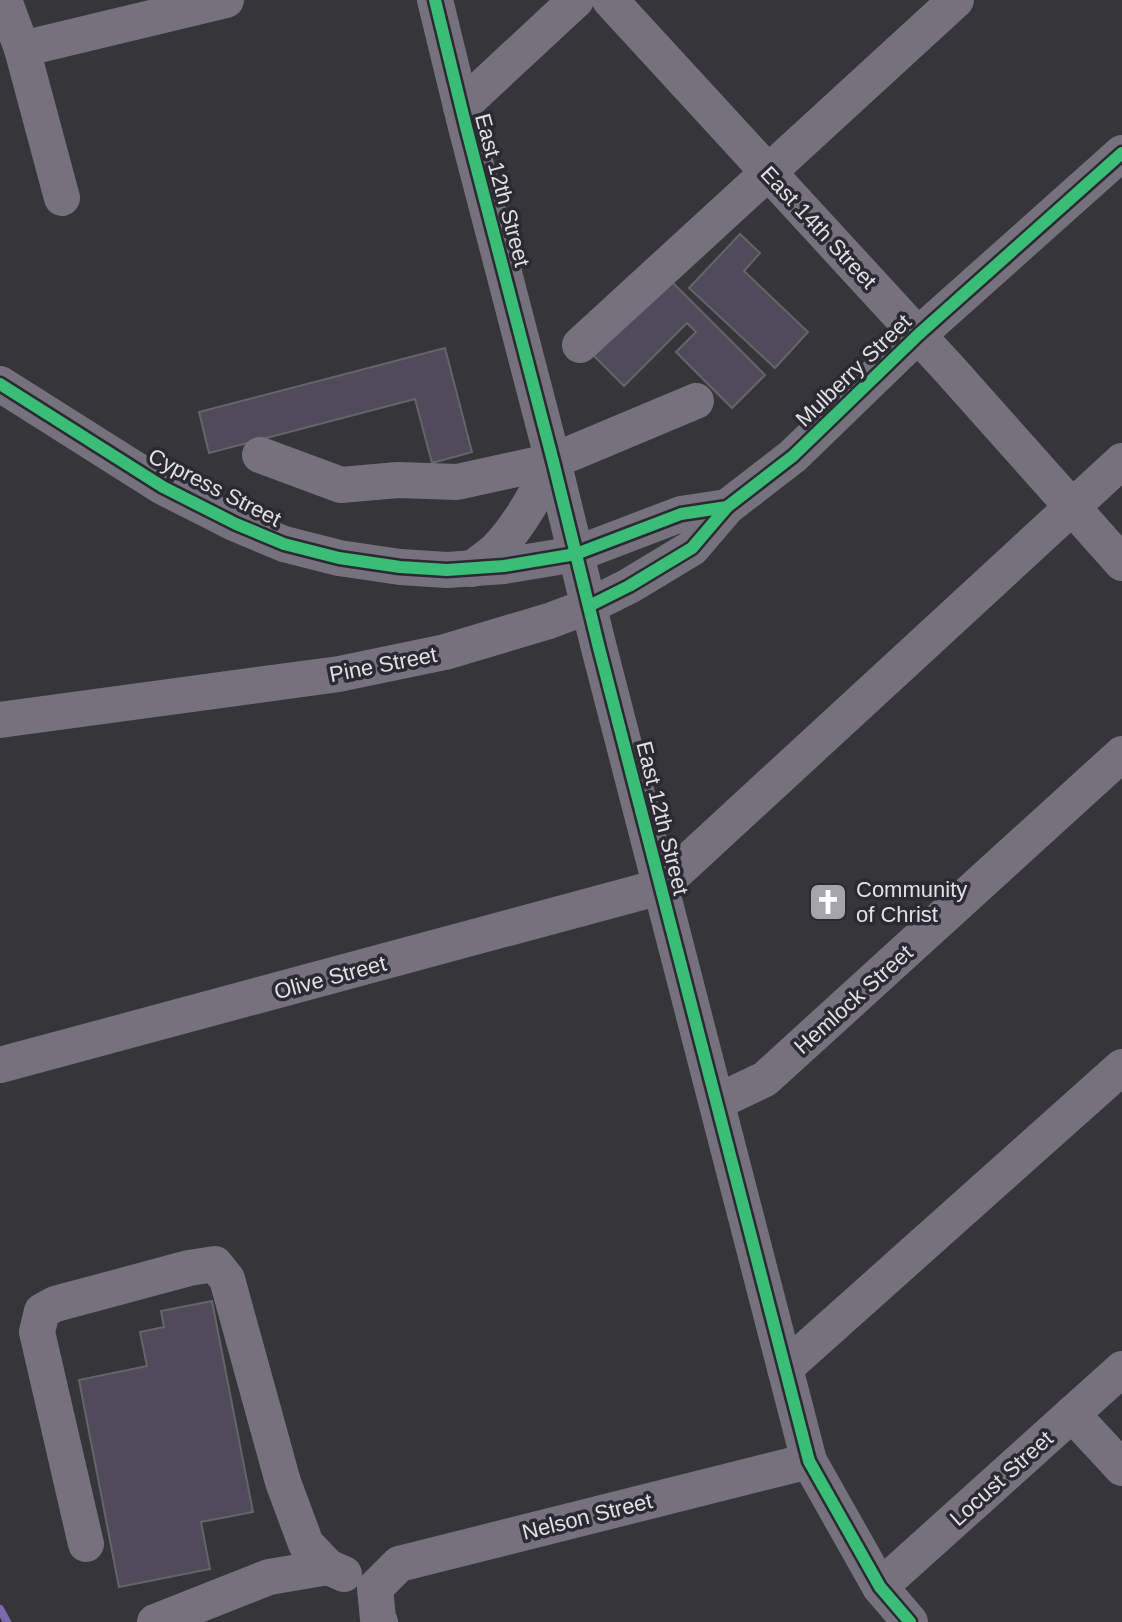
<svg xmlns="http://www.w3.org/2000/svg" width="1122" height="1622" viewBox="0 0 1122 1622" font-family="Helvetica,sans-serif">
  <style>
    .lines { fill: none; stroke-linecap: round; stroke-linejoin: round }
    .stream { stroke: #7c68ae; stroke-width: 8 }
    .building { fill: #504b5a; stroke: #656468; stroke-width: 2 }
    .minor { stroke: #75727d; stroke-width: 36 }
    .cycleway-casing { stroke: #2b2931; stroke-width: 17 }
    .cycleway { stroke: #3abd76; stroke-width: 12 }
    .labels { text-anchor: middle; stroke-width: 7; stroke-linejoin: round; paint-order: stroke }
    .street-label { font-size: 22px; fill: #e1e0e5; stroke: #2b2931 }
    .poi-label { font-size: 22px; fill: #e1e0e5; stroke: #2b2931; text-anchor: start }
  </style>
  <rect width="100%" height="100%" fill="#363539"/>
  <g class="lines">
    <path class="stream" d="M 0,1609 L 7,1622"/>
  </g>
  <g class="building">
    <path d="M 740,234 L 760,253 L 744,271 L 808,332 L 775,368 L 689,288 Z"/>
    <path d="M 669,279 L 765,375 L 732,408 L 676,352 L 696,332 L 687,323 L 624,386 L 593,355 Z"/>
    <path d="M 445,348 L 472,452 L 432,463 L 415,399 L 209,453 L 199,412 Z"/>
    <path d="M 212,1301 L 253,1512 L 201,1522 L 210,1569 L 119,1587 L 79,1380 L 147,1366 L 140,1332 L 164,1327 L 161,1311 Z"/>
  </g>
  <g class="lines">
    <g class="minor">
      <path d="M 4,0 L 22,49 L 62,198"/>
      <path d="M 435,0 L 466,127 L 553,461 L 599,648 L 809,1461 L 880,1587 L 910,1622"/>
      <path d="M 610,0 L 951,371 L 1122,563"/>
      <path d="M 22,49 L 226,0"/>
      <path d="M 461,107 L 576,0"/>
      <path d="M 580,345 L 956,0"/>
      <path d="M 0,384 L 163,487 L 236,524 L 284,544 L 339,558 L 400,567 L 447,570 L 504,566 L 576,554 L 681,514 L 727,507 L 793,456 L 918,335 L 1122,153"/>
      <path d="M 260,455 L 341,485 L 398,480 L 457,482 L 553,461 L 696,401"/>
      <path d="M 472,569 C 480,562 490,556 497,549 C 521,524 538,491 553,461"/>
      <path d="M 0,720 L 339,674 L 445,652 L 549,621 L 589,606 L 629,586 L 692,548 L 727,507"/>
      <path d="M 0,1065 L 660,887 L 1122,461"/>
      <path d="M 717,1102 L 765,1079 L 1122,754"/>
      <path d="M 785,1368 L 1122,1067"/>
      <path d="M 1072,1414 L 1122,1468"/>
      <path d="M 86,1544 L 37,1332 L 42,1311 L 55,1304 L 189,1268 L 215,1264 L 227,1279 L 283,1482 L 306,1544 L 328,1567"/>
      <path d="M 880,1587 L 1122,1369"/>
      <path d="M 375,1588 L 399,1564 L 809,1461"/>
      <path d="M 375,1588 L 378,1619 L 380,1622"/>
      <path d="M 155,1622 L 269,1577 L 328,1567 L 344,1574"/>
    </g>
    <defs>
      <g id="cycleway">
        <path d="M 435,0 L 466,127 L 553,461 L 599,648 L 809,1461 L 880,1587 L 910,1622"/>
        <path d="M 0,384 L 163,487 L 236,524 L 284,544 L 339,558 L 400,567 L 447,570 L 504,566 L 576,554 L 681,514 L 727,507 L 793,456 L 918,335 L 1122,153"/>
        <path d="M 589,606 L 629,586 L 692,548 L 727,507"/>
      </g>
    </defs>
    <use href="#cycleway" class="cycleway-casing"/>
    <use href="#cycleway" class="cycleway"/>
  </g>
  <defs>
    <symbol id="church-square" viewBox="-11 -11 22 22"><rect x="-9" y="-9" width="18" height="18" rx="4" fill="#a5a4a9" stroke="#2b2931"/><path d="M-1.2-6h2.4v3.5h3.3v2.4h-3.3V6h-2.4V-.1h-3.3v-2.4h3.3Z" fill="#fff"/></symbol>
  </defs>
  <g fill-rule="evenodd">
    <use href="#church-square" x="806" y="880" width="44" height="44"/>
  </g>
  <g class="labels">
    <g class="street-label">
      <text transform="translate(503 190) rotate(75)" y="8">East 12th Street</text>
      <text transform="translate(819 227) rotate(47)" y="8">East 14th Street</text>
      <text transform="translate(853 370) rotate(-44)" y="8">Mulberry Street</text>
      <text transform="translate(215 487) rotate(27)" y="8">Cypress Street</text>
      <text transform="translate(383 664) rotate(-11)" y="8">Pine Street</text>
      <text transform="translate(663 818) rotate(76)" y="8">East 12th Street</text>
      <text transform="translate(330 977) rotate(-15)" y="8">Olive Street</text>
      <text transform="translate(853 999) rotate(-42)" y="8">Hemlock Street</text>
      <text transform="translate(1001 1478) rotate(-42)" y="8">Locust Street</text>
      <text transform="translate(587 1516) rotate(-14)" y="8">Nelson Street</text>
    </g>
    <g class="poi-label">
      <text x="856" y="897">Community<tspan x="856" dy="25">of Christ</tspan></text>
    </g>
  </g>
</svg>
